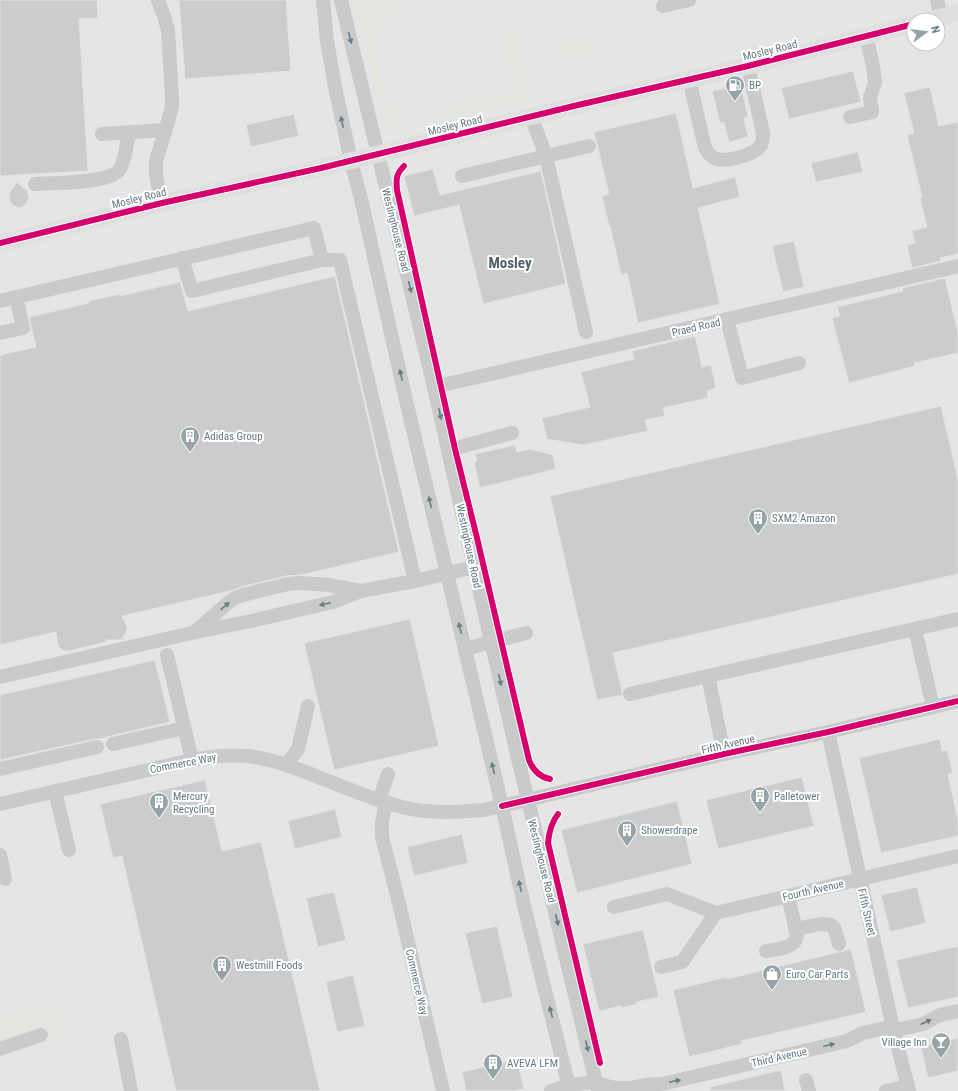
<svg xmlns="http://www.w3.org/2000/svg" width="958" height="1091" viewBox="0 0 958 1091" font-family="'Roboto Condensed',sans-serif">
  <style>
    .built { fill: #e4e5e5; fill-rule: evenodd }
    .green { fill: #e3e6df }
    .building { fill: #cbcdcd; stroke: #e3e3e2 }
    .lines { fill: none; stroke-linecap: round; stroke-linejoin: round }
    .minor { stroke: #c9caca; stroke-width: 14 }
    .major { stroke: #dedfde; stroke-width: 17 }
    .cycleway-casing { stroke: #fff; stroke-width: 8 }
    .cycleway { stroke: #d6006c; stroke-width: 6 }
    .oneway { fill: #697d87 }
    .labels { text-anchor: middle; stroke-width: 4; stroke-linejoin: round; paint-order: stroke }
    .street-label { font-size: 11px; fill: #647983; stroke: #fff }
    .poi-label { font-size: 11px; fill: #647983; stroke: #fff; text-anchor: start }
    .district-label { font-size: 15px; font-weight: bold; fill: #526168; stroke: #fff }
  </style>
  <rect width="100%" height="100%" fill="#f4f4f2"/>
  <path class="built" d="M 0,0 L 958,0 L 958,1091 L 0,1091 ZM 914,20 L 938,20 L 938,44 L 914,44 Z"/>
  <g class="green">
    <path d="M 355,0 L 395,0 L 398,13 L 379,18 L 381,27 L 370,30 L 388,109 L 398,107 L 403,128 C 385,132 384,126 379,111 L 382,110 Z"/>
    <path d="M 515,26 L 532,98 L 425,123 L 422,112 L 514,91 L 500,29 Z"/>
    <path d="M 587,37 L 591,53 L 565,59 L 561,43 Z"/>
    <path d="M 51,1006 L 57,1020 L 71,1016 L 76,1031 L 50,1040 L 45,1025 L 0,1041 L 0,1019 Z"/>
  </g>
  <g class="building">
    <path d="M 0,0 L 97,0 L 98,18 L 79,19 L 88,171 L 0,176 Z"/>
    <path d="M 179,0 L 286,0 L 291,71 L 185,79 Z"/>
    <path d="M 853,71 L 861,102 L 789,119 L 781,88 Z"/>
    <path d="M 741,85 L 748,117 L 744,118 L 748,137 L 729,142 L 724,122 L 720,123 L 712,91 Z"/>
    <path d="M 930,87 L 939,126 L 958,122 L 958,254 L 940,258 L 941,261 L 912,268 L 907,245 L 915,243 L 912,231 L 927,227 L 920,198 L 922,197 L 907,135 L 914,133 L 904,93 Z"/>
    <path d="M 676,113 L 693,188 L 735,177 L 740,197 L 698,208 L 720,304 L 638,323 L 627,273 L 621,275 L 610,226 L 609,226 L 602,196 L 609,194 L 594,132 Z"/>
    <path d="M 294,114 L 299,136 L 251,147 L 246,125 Z"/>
    <path d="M 858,152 L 863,172 L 816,182 L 811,163 Z"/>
    <path d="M 433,169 L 440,195 L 541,171 L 566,284 L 483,304 L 459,205 L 414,216 L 404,176 Z"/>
    <path d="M 17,182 L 27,191 L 29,197 L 27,203 L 22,207 L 19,208 L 12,205 L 9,199 L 10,192 Z"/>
    <path d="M 794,241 L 804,287 L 783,292 L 772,246 Z"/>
    <path d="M 335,276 L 399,552 L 301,575 L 286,576 L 245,586 L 230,591 L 122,616 L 127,627 L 127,630 L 124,636 L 122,639 L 118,640 L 106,640 L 106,642 L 69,651 L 63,651 L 58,646 L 56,632 L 0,645 L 0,355 L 36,347 L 29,317 L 89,303 L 89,301 L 120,294 L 120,296 L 180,282 L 188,311 Z"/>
    <path d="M 945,278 L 958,333 L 958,353 L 914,363 L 915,366 L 849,383 L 832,318 L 840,316 L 837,307 L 903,291 L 902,288 Z"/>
    <path d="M 695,336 L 702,367 L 711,365 L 716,388 L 707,391 L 708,398 L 663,408 L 665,416 L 645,420 L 648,431 L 583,445 L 547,439 L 542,418 L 590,407 L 581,372 L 634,359 L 632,351 Z"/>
    <path d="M 941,406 L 958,479 L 958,574 L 613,653 L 622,691 L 622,695 L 597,700 L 550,496 Z"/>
    <path d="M 515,445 L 517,452 L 530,449 L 553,455 L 556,469 L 480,488 L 474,462 L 477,461 L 475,454 Z"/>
    <path d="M 410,619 L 439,746 L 334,770 L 304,643 Z"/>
    <path d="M 155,660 L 170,722 L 111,736 L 100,739 L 95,739 L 0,760 L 0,695 Z"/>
    <path d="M 940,739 L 942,751 L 947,750 L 953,773 L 948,774 L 958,820 L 958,836 L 881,853 L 859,758 Z"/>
    <path d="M 802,777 L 814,826 L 718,849 L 706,800 Z"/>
    <path d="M 205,780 L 222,851 L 261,842 L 320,1091 L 176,1091 L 122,856 L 113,858 L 100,804 Z"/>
    <path d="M 677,801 L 692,864 L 577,893 L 561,830 Z"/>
    <path d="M 335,809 L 342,837 L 295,849 L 288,821 Z"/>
    <path d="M 462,834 L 468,863 L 414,876 L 407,847 Z"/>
    <path d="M 917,887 L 926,923 L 890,932 L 881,895 Z"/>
    <path d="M 334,892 L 346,940 L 318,947 L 306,898 Z"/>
    <path d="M 497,926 L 513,997 L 482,1004 L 465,933 Z"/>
    <path d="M 643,930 L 659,997 L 636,1002 L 637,1004 L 622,1008 L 621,1006 L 599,1011 L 583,944 Z"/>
    <path d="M 958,946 L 958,997 L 908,1008 L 896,960 Z"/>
    <path d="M 851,949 L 866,1012 L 741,1041 L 742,1044 L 689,1057 L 673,990 L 727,977 L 727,979 Z"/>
    <path d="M 353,975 L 365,1026 L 337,1032 L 326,982 Z"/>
    <path d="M 958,1038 L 958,1071 L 928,1078 L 921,1047 Z"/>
    <path d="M 517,1059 L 524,1089 L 514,1091 L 466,1091 L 462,1072 Z"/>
    <path d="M 781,1070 L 785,1091 L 711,1091 L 710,1087 Z"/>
  </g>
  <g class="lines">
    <g class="minor">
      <path d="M 158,0 L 164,16 L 168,30 L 172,97 L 172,107 L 169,118 L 156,161 L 156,176 L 162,203"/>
      <path d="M 323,0 L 327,41 L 335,87 L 351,161 L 362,203 L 405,396 L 502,806 L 525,910 L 570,1091"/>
      <path d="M 341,0 L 434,387 L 474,567 L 519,763 L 598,1091"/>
      <path d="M 937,0 L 941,17"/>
      <path d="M 663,6 L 689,0"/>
      <path d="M 689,79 L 705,148 C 708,153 711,157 716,159 C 727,162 755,155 761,145 C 763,141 763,137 763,133 L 748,66"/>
      <path d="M 531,116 L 546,156 L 586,332"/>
      <path d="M 850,117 L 872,112 L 870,97 L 875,83 L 873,66 L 866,36"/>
      <path d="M 102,134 L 166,130"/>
      <path d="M 462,176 L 589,146"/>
      <path d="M 35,184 C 53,183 110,184 120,169 C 125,162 127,142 129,133"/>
      <path d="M 182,258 L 192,291 L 322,260"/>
      <path d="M 0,301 L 314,228 L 322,260 L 340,260 L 415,581"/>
      <path d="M 727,319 L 742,378 L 799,363"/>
      <path d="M 0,333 L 23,328 L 16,297"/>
      <path d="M 434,387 L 958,266"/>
      <path d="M 449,450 L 512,433"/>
      <path d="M 915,629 L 933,707"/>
      <path d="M 196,631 L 230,601 L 237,597 L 247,594 L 288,584 L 299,583 L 329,585 L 361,591"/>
      <path d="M 465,649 L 526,633"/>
      <path d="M 167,655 L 192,760"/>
      <path d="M 708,676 L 958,619"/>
      <path d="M 0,677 L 196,632 L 251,621 L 333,602 L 361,591 L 415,581 L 474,567"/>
      <path d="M 630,694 L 708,676 L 724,754"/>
      <path d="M 828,732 L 893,1028 L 909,1091"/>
      <path d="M 113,744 L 184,728"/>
      <path d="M 286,765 L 298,749 L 308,706"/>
      <path d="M 0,769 L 97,747"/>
      <path d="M 55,791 L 69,850"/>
      <path d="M 379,800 L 388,774"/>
      <path d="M 386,802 L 382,822 L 382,837 L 397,895 L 443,1091"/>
      <path d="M 0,804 L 192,760 C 213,756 234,754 255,757 C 273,760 291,766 308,773 C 339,785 370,799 402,807 C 429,814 457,812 484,810 L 724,754 L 828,732 L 958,701"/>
      <path d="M 0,855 L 5,879"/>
      <path d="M 614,907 L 667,894 L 716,913"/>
      <path d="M 716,913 L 958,856"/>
      <path d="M 795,929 L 821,924 L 831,925 L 834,928 L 839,944"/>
      <path d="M 766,951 C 776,949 796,949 797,935 L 788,896"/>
      <path d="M 661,967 L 682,962 L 716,913"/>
      <path d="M 121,1039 L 131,1091"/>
      <path d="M 0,1049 L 41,1035"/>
      <path d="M 806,1080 L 809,1091"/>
      <path d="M 551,1091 L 569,1085 L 596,1082 L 610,1087 L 617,1088 L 630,1088 L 645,1085 L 662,1084 L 847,1041 L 863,1033 L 885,1028 L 901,1029 L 923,1024 L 940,1015 L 958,1011"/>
      <path d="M 886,1091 L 908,1086"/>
    </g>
    <g class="major">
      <path d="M 929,20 L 958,13"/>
      <path d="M 0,243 L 162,203 L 321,168 L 578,105 L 748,66 L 914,24"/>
    </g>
    <defs>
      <g id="cycleway">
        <path d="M 404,166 C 396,174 396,179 397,190 L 455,449 L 477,538 L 529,760 C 533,770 539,777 550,779"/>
        <path d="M 0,243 L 162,203 L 321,168 L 578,105 L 748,66 L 914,24"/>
        <path d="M 502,806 L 724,754 L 828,732 L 958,701"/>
        <path d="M 558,814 C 551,823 549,832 548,843 L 600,1063"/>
      </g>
    </defs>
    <use href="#cycleway" class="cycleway-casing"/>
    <use href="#cycleway" class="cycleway"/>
  </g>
  <defs><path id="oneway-solid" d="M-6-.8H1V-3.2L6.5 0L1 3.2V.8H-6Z"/></defs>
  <g class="oneway">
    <use href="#oneway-solid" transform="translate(350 38) rotate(76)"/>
    <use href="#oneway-solid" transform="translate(342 122) rotate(-102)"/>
    <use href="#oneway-solid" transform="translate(410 287) rotate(76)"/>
    <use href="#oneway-solid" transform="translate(401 375) rotate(-103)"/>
    <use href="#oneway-solid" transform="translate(440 414) rotate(77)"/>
    <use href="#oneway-solid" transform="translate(430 502) rotate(-103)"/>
    <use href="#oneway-solid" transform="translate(325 604) rotate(167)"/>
    <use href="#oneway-solid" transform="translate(225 606) rotate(-41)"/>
    <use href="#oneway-solid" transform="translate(460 628) rotate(-103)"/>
    <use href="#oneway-solid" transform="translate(500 680) rotate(77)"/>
    <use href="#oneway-solid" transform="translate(493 768) rotate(-103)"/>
    <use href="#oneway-solid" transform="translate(520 886) rotate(-102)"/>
    <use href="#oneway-solid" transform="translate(557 920) rotate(76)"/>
    <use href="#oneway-solid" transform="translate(551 1012) rotate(-104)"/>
    <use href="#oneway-solid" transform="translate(926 1022) rotate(-24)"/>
    <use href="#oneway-solid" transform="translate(829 1045) rotate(-14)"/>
    <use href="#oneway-solid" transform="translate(587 1046) rotate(76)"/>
    <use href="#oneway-solid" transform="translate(675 1081) rotate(-12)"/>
  </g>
  <defs>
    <symbol id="fuel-pin" viewBox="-11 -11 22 30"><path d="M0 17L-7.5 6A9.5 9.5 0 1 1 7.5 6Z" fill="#96a4aa" stroke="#fff"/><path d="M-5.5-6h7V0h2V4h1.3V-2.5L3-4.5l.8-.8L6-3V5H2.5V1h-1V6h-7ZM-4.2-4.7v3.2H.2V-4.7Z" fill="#fff"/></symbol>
    <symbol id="building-pin" viewBox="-11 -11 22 30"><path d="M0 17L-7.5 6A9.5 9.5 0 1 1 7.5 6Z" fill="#96a4aa" stroke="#fff"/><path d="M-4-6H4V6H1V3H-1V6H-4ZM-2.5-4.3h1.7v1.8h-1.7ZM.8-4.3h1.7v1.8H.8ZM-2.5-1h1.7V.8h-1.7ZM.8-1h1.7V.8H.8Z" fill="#fff"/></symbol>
    <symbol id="shop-pin" viewBox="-11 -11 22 30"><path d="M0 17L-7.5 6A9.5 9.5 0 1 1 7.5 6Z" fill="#96a4aa" stroke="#fff"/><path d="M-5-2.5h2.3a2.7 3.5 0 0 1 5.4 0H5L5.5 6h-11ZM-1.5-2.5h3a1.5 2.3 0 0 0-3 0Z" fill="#fff"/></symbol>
    <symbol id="bar-pin" viewBox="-11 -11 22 30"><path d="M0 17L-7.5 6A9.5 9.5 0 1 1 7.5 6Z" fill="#96a4aa" stroke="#fff"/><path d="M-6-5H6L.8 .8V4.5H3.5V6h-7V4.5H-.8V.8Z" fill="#fff"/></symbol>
  </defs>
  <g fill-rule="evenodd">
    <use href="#fuel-pin" x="724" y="74" width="22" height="30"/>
    <use href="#building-pin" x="179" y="425" width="22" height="30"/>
    <use href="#building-pin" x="747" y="507" width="22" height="30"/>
    <use href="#building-pin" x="749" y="785" width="22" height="30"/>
    <use href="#building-pin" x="148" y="791" width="22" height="30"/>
    <use href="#building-pin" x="616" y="819" width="22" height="30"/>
    <use href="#building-pin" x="211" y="954" width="22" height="30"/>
    <use href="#shop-pin" x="761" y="963" width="22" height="30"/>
    <use href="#bar-pin" x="930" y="1031" width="22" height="30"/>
    <use href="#building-pin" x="482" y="1052" width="22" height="30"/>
  </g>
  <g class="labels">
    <g class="street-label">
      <text transform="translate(770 50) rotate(-14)" y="4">Mosley Road</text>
      <text transform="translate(455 125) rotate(-14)" y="4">Mosley Road</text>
      <text transform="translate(139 198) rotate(-14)" y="4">Mosley Road</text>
      <text transform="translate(396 230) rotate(76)" y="4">Westinghouse Road</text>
      <text transform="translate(696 327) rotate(-13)" y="4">Praed Road</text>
      <text transform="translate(469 546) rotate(78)" y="4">Westinghouse Road</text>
      <text transform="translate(728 744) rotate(-13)" y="4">Fifth Avenue</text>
      <text transform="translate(183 763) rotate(-11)" y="4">Commerce Way</text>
      <text transform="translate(542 861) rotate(76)" y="4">Westinghouse Road</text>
      <text transform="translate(813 890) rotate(-13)" y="4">Fourth Avenue</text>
      <text transform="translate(867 912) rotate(77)" y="4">Fifth Street</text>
      <text transform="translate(417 982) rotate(77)" y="4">Commerce Way</text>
      <text transform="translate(779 1057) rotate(-13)" y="4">Third Avenue</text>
    </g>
    <g class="poi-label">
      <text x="749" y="89">BP</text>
      <text x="204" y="440">Adidas Group</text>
      <text x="772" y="522">SXM2 Amazon</text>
      <text x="173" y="800">Mercury<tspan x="173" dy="13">Recycling</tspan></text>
      <text x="774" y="800">Palletower</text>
      <text x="641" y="834">Showerdrape</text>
      <text x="236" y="969">Westmill Foods</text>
      <text x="786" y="978">Euro Car Parts</text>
      <text x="927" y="1046" text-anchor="end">Village Inn</text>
      <text x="507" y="1067">AVEVA LFM</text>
    </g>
    <g class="district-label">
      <text x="510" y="268">Mosley</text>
    </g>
  </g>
  <g transform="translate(926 32) rotate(75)"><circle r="19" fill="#ffffff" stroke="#c1c9cd"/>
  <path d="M0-3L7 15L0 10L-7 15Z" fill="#96a4aa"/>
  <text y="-6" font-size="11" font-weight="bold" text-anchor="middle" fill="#647983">N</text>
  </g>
</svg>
